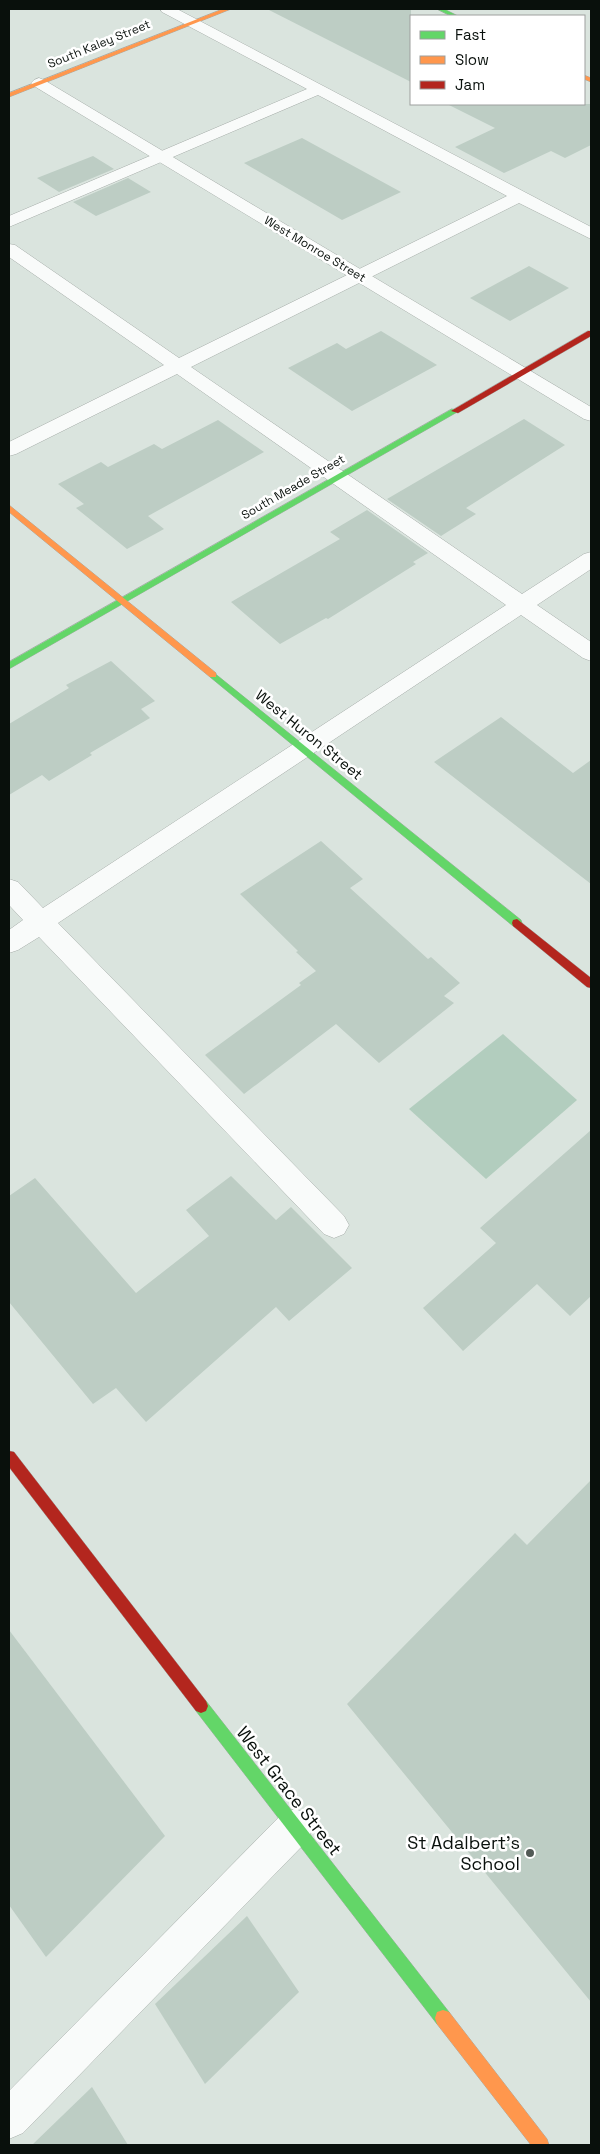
<svg xmlns="http://www.w3.org/2000/svg" width="600" height="2154" viewBox="0 0 600 2154" font-family="'Space Grotesk',sans-serif">
  <style>
    .green { fill: #b2cdbe }
    .building { fill: #bdcdc4 }
    .lines { fill: none; stroke-linecap: round; stroke-linejoin: round }
    .lane-casing { stroke: #a5aca8; stroke-width: 1 }
    .street-casing { stroke: #a5aca8; stroke-width: 1 }
    .fast-casing { stroke: #a5aca8; stroke-width: 1 }
    .slow-casing { stroke: #a5aca8; stroke-width: 1 }
    .jam-casing { stroke: #a5aca8; stroke-width: 1 }
    .lane { fill: #f9fbfa; fill-rule: evenodd }
    .street { fill: #f9fbfa; fill-rule: evenodd }
    .fast { fill: #63d668; fill-rule: evenodd }
    .slow { fill: #ff974d; fill-rule: evenodd }
    .jam { fill: #b3261e; fill-rule: evenodd }
    .poi-dot { fill: #525a56; stroke: #fff; stroke-width: 2 }
    .labels { text-anchor: middle; stroke-width: 5; stroke-linejoin: round; paint-order: stroke }
    .far-street-label { font-size: 12px; fill: #09100c; stroke: #fff }
    .street-label { font-size: 15px; fill: #09100c; stroke: #fff }
    .near-street-label { font-size: 18px; fill: #09100c; stroke: #fff }
    .near-poi-label { font-size: 18px; fill: #09100c; stroke: #fff; text-anchor: end }
  </style>
  <rect width="100%" height="100%" fill="#dae4de"/>
  <path class="green" d="M 503,1034 L 577,1100 L 486,1179 L 409,1109 Z"/>
  <g class="building">
    <path d="M 267,9 L 411,9 L 411,82 Z"/>
    <path d="M 447,104 L 591,104 L 591,145 L 565,158 L 551,151 L 504,173 L 455,147 L 495,128 Z"/>
    <path d="M 302,138 L 401,192 L 342,220 L 244,163 Z"/>
    <path d="M 93,156 L 114,169 L 59,192 L 37,178 Z"/>
    <path d="M 128,178 L 151,192 L 96,216 L 73,202 Z"/>
    <path d="M 529,266 L 569,288 L 510,321 L 470,298 Z"/>
    <path d="M 381,331 L 437,365 L 352,411 L 288,368 L 337,343 L 346,349 Z"/>
    <path d="M 524,419 L 565,445 L 466,508 L 476,514 L 441,536 L 387,499 Z"/>
    <path d="M 218,420 L 264,452 L 148,516 L 164,529 L 127,549 L 76,508 L 84,504 L 58,484 L 101,462 L 108,467 L 154,444 L 162,449 Z"/>
    <path d="M 367,510 L 428,553 L 413,562 L 416,564 L 328,619 L 326,618 L 280,644 L 231,602 L 340,539 L 330,532 Z"/>
    <path d="M 111,661 L 155,701 L 141,709 L 150,718 L 90,753 L 92,755 L 49,781 L 42,775 L 9,795 L 9,724 L 69,688 L 66,685 Z"/>
    <path d="M 501,717 L 573,773 L 591,760 L 591,884 L 434,762 Z"/>
    <path d="M 321,841 L 363,879 L 350,888 L 428,959 L 431,957 L 460,983 L 444,996 L 454,1003 L 379,1063 L 336,1024 L 244,1094 L 205,1055 L 301,985 L 299,983 L 316,971 L 296,952 L 298,951 L 240,894 Z"/>
    <path d="M 591,1130 L 591,1296 L 570,1316 L 537,1284 L 463,1351 L 423,1308 L 496,1243 L 480,1228 Z"/>
    <path d="M 231,1176 L 276,1220 L 291,1207 L 352,1268 L 289,1321 L 276,1307 L 146,1422 L 116,1388 L 93,1404 L 9,1302 L 9,1196 L 35,1178 L 136,1293 L 209,1236 L 186,1210 Z"/>
    <path d="M 591,1480 L 591,2002 L 347,1704 L 515,1533 L 527,1545 Z"/>
    <path d="M 9,1630 L 165,1836 L 46,1957 L 9,1905 Z"/>
    <path d="M 247,1916 L 299,1992 L 205,2084 L 155,2004 Z"/>
    <path d="M 92,2087 L 128,2145 L 32,2145 Z"/>
  </g>
  <g class="lines">
    <defs>
      <g id="lane">
        <path d="M 160,9 L 177,9 L 591,227 L 591,239 L 519,203 L 191,367 L 522,594 L 584,554 L 591,552 L 591,569 L 537,605 L 591,642 L 591,661 L 583,658 L 521,615 L 58,923 L 344,1216 L 349,1225 L 344,1234 L 334,1238 L 324,1234 L 39,937 L 18,950 L 9,953 L 9,930 L 23,920 L 9,905 L 9,879 L 18,882 L 43,908 L 506,605 L 177,374 L 16,454 L 9,456 L 9,442 L 164,365 L 9,257 L 9,244 L 15,245 L 179,358 L 507,196 L 318,95 L 9,227 L 9,216 L 307,89 L 162,12 Z"/>
        <path d="M 295,1809 L 308,1814 L 313,1827 L 308,1840 L 23,2133 L 9,2139 L 9,2091 L 282,1814 Z"/>
      </g>
      <path id="street" d="M 39,78 L 44,80 L 591,407 L 591,421 L 584,419 L 34,86 L 31,83 L 34,80 Z"/>
      <g id="fast">
        <path d="M 437,9 L 444,9 L 458,16 L 451,16 Z"/>
        <path d="M 452,409 L 459,411 L 9,669 L 9,662 Z"/>
        <path d="M 213,672 L 521,920 L 522,923 L 521,926 L 513,926 L 210,677 L 210,673 Z"/>
        <path d="M 201,1699 L 206,1701 L 449,2012 L 451,2018 L 449,2024 L 443,2026 L 437,2024 L 196,1711 L 194,1706 L 196,1701 Z"/>
      </g>
      <g id="slow">
        <path d="M 223,9 L 231,9 L 9,97 L 9,93 Z"/>
        <path d="M 584,75 L 591,78 L 591,82 L 584,79 Z"/>
        <path d="M 9,505 L 216,673 L 216,677 L 210,677 L 9,512 Z"/>
        <path d="M 443,2010 L 449,2012 L 547,2139 L 549,2145 L 531,2145 L 437,2024 L 435,2018 L 437,2012 Z"/>
      </g>
      <g id="jam">
        <path d="M 588,331 L 591,331 L 591,336 L 458,413 L 451,411 Z"/>
        <path d="M 517,919 L 591,978 L 591,988 L 587,987 L 513,926 L 512,923 L 513,920 Z"/>
        <path d="M 9,1451 L 14,1452 L 206,1701 L 208,1706 L 206,1711 L 201,1713 L 196,1711 L 9,1467 Z"/>
      </g>
    </defs>
    <use href="#lane" class="lane-casing"/>
    <use href="#street" class="street-casing"/>
    <use href="#fast" class="fast-casing"/>
    <use href="#slow" class="slow-casing"/>
    <use href="#jam" class="jam-casing"/>
    <use href="#lane" class="lane"/>
    <use href="#street" class="street"/>
    <use href="#fast" class="fast"/>
    <use href="#slow" class="slow"/>
    <use href="#jam" class="jam"/>
  </g>
  <circle class="poi-dot" cx="530" cy="1853" r="5"/>
  <g class="labels">
    <g class="far-street-label">
      <text transform="translate(99 44) rotate(-22)" y="4">South Kaley Street</text>
      <text transform="translate(315 249) rotate(31)" y="4">West Monroe Street</text>
      <text transform="translate(293 487) rotate(-30)" y="4">South Meade Street</text>
    </g>
    <g class="street-label">
      <text transform="translate(309 735) rotate(39)" y="5">West Huron Street</text>
    </g>
    <g class="near-street-label">
      <text transform="translate(289 1791) rotate(52)" y="6">West Grace Street</text>
    </g>
    <g class="near-poi-label">
      <text x="520" y="1849">St Adalbert's<tspan x="520" dy="21">School</tspan></text>
    </g>
  </g>
  <rect width="600" height="2154" fill="none" stroke="#09100c" stroke-width="20"/>
  <rect x="410" y="15" width="175" height="90" fill="#ffffff" stroke="#9d9f9e"/>
  <rect x="420" y="31" width="25" height="8" fill="#63d668" stroke="#9d9f9e"/>
  <text x="455" y="40" font-size="15" fill="#09100c">Fast</text>
  <rect x="420" y="56" width="25" height="8" fill="#ff974d" stroke="#9d9f9e"/>
  <text x="455" y="65" font-size="15" fill="#09100c">Slow</text>
  <rect x="420" y="81" width="25" height="8" fill="#b3261e" stroke="#9d9f9e"/>
  <text x="455" y="90" font-size="15" fill="#09100c">Jam</text>
</svg>
